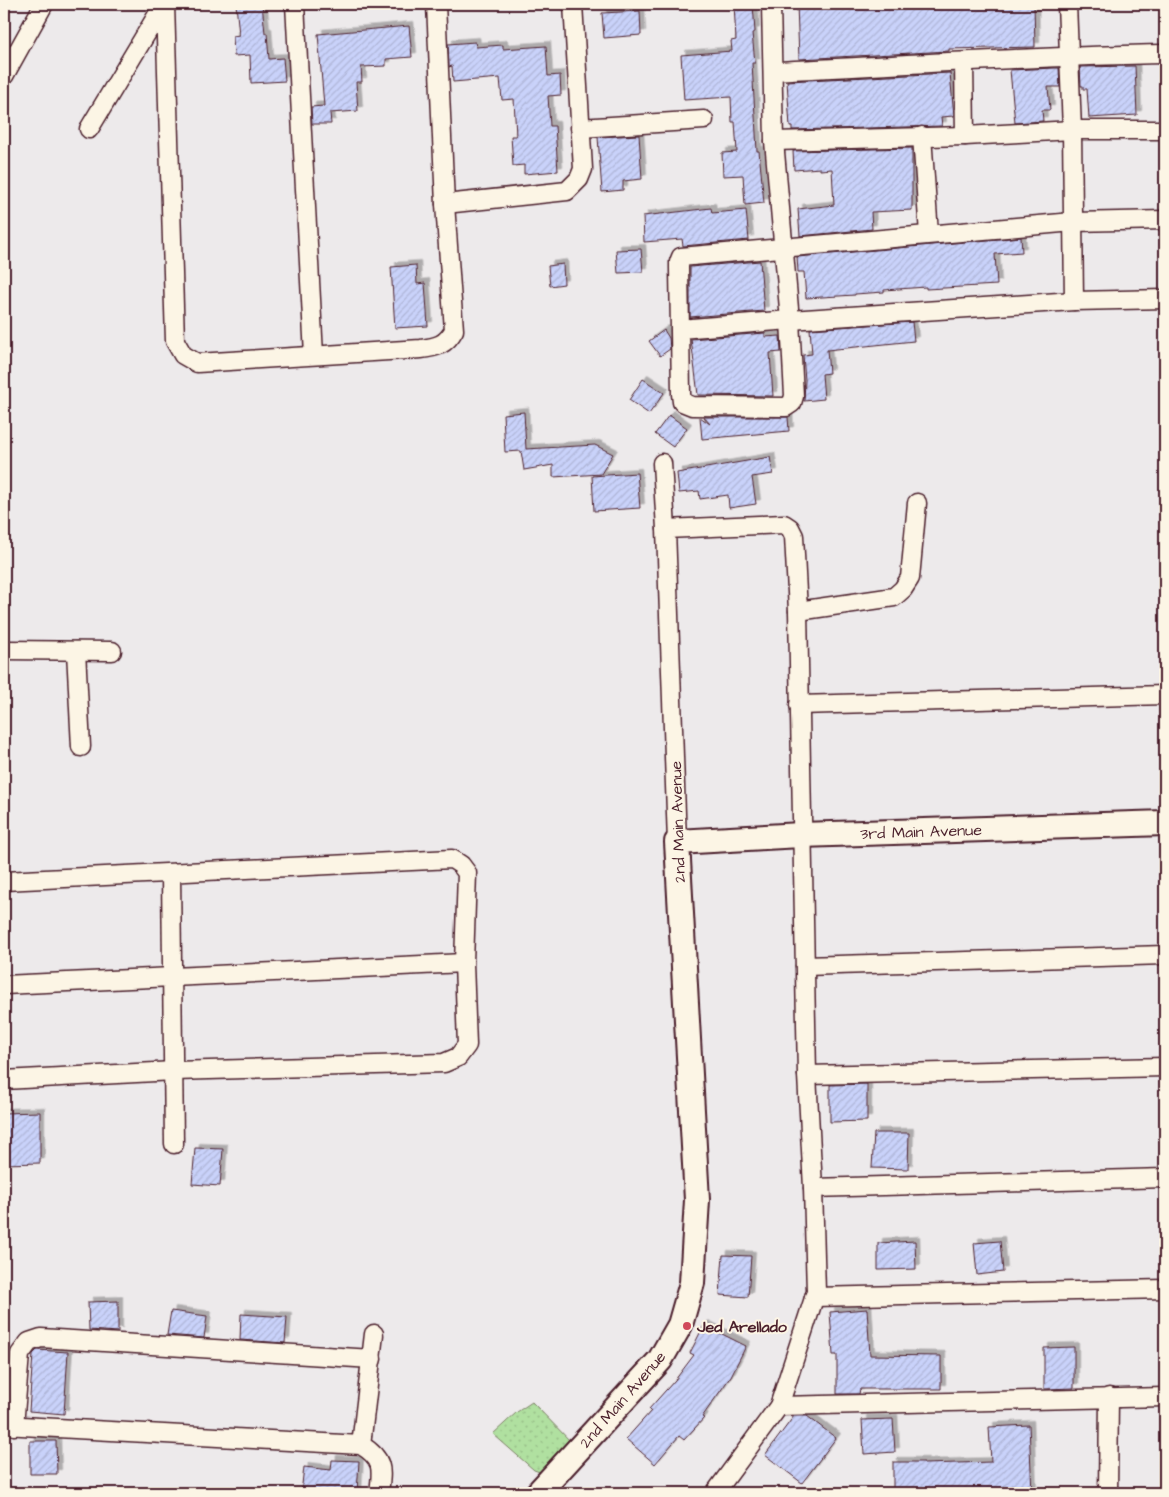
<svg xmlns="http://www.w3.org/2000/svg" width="1169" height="1497" viewBox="0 0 1169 1497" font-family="'Architects Daughter',sans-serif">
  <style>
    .grass { fill: url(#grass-dots); stroke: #7d8066 }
    .building { fill: url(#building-hatch); stroke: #4a1f2b; filter: url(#shadow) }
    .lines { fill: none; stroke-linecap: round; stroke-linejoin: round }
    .street-casing { stroke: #4a1f2b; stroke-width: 21 }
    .secondary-casing { stroke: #4a1f2b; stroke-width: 28 }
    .street { stroke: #fcf5e5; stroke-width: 18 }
    .secondary { stroke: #fcf5e5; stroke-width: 24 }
    .poi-dot { fill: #d1495b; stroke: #fcf5e5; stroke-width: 2 }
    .labels { text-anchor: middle; stroke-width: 4; stroke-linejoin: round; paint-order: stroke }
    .street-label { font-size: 16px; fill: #4a1f2b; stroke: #fcf5e5 }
    .poi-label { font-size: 16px; font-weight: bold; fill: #4a1f2b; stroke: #fcf5e5; text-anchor: start }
  </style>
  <defs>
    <pattern id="grass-dots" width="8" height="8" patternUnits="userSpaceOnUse" patternTransform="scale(1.25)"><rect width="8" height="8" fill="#b0e0a0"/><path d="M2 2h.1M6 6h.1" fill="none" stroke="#99c08a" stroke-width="1.8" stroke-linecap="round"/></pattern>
    <pattern id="building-hatch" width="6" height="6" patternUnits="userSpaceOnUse" patternTransform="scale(1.25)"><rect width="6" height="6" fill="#c9d2fa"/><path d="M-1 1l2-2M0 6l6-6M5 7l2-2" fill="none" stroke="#aeb4d6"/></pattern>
    <filter id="shadow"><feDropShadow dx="4.5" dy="-4.5" stdDeviation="0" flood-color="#0004"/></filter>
  </defs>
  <rect width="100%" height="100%" fill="#edeaeb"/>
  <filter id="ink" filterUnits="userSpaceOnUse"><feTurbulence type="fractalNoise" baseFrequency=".02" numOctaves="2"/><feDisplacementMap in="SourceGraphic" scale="10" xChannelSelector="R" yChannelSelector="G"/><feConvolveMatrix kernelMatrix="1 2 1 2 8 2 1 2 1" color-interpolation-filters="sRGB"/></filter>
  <g filter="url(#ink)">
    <path class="grass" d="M 532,1402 L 577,1448 L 551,1476 L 534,1470 L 493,1434 L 517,1412 Z"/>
    <g class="building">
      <path d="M 236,4 L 262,4 L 265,33 L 267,33 L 269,59 L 283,58 L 285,81 L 251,83 L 250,55 L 234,56 L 233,36 L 239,35 Z"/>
      <path d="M 734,4 L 753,4 L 755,32 L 752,33 L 755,63 L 752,63 L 757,151 L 759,151 L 764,203 L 745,205 L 743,175 L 723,176 L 722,153 L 737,152 L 735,122 L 732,122 L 731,97 L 684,100 L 681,55 L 732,51 L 731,41 L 736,40 Z"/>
      <path d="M 797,4 L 1034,4 L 1035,47 L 949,49 L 949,51 L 799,59 Z"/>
      <path d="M 640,11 L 641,35 L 604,38 L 602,13 Z"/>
      <path d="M 409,26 L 412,57 L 386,59 L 386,66 L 361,67 L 362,82 L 356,82 L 358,111 L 330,113 L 331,124 L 312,124 L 311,107 L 324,106 L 318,34 Z"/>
      <path d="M 475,42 L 476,47 L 503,45 L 503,49 L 546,46 L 548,76 L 560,75 L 561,95 L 548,96 L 550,126 L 555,126 L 558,171 L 524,174 L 524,165 L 513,166 L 511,136 L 516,136 L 514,99 L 502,100 L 500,78 L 453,82 L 452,66 L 449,67 L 448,44 Z"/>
      <path d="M 1135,66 L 1137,115 L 1089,118 L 1087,89 L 1083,89 L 1083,86 L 1081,86 L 1080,67 Z"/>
      <path d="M 1055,68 L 1059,68 L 1060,87 L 1048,87 L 1050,110 L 1042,110 L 1043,121 L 1015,123 L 1010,70 Z"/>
      <path d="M 950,73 L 954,116 L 941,117 L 942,126 L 792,130 L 792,127 L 790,127 L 787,81 Z"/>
      <path d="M 639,135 L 642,179 L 623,181 L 623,190 L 602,192 L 598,137 Z"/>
      <path d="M 912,148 L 912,210 L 871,212 L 872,229 L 800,236 L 798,209 L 834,205 L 832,169 L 820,170 L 820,168 L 794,170 L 793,151 Z"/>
      <path d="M 711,208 L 712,213 L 746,210 L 749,240 L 683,246 L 682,239 L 644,242 L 643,216 Z"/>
      <path d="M 1021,237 L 1022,252 L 995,254 L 997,285 L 926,289 L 926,287 L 884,290 L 884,292 L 855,294 L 855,295 L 806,298 L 804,272 L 798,272 L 797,257 Z"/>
      <path d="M 641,249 L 643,272 L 618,273 L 616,250 Z"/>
      <path d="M 760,261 L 764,311 L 690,317 L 690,267 Z"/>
      <path d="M 563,264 L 564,284 L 550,286 L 548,266 Z"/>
      <path d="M 416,265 L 417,284 L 425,283 L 428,326 L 395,328 L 391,267 Z"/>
      <path d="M 912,322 L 914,341 L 827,350 L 829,373 L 822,374 L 824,399 L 804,401 L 805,380 L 803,355 L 812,354 L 810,329 Z"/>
      <path d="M 664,330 L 669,338 L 670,349 L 660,356 L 649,341 Z"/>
      <path d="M 765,333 L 765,337 L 780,336 L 781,352 L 770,353 L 773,396 L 698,395 L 691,339 Z"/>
      <path d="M 643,379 L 664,393 L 649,414 L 629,400 Z"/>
      <path d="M 524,412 L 526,449 L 595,445 L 613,454 L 601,474 L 553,477 L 553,465 L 524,470 L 521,451 L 505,452 L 503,414 Z"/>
      <path d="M 669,415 L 687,428 L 673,447 L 655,434 Z"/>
      <path d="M 700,417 L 710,424 L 704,417 L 788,417 L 789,431 L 702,439 Z"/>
      <path d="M 770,457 L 773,474 L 752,477 L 756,504 L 729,508 L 728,495 L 700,499 L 699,491 L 679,493 L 677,473 Z"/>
      <path d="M 637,473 L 640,508 L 594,511 L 592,476 Z"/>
      <path d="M 867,1084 L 867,1121 L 830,1122 L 830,1085 Z"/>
      <path d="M 40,1112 L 40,1163 L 4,1164 L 4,1113 Z"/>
      <path d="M 874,1133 L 909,1133 L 908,1169 L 872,1168 Z"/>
      <path d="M 195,1148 L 223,1149 L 220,1186 L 192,1184 Z"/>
      <path d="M 915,1241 L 916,1269 L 878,1270 L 878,1243 Z"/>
      <path d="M 1000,1241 L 1003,1272 L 977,1275 L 974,1243 Z"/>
      <path d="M 723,1255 L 751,1256 L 748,1297 L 720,1295 Z"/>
      <path d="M 118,1301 L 118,1332 L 89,1330 L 88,1302 Z"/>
      <path d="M 867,1309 L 870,1355 L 941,1356 L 941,1389 L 860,1389 L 859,1394 L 837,1394 L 837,1355 L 833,1355 L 830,1312 Z"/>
      <path d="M 171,1311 L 207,1316 L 204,1338 L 167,1335 Z"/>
      <path d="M 241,1314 L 287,1317 L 285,1343 L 240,1340 Z"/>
      <path d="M 704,1325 L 746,1346 L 731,1376 L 702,1417 L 704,1418 L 684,1440 L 679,1436 L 655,1464 L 626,1439 L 651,1411 L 649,1409 L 675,1380 L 694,1355 L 690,1353 Z"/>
      <path d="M 1074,1347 L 1074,1388 L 1044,1389 L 1044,1348 Z"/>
      <path d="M 37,1350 L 68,1352 L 64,1414 L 29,1411 L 33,1354 Z"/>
      <path d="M 794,1416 L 807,1416 L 836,1438 L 802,1483 L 765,1455 Z"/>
      <path d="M 893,1419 L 895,1452 L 864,1454 L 862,1420 Z"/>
      <path d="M 1029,1425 L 1032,1493 L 893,1493 L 893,1462 L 924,1462 L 924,1464 L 991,1462 L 989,1427 Z"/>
      <path d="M 30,1441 L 56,1441 L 57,1474 L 30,1474 Z"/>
      <path d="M 332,1460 L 359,1461 L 357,1493 L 301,1493 L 304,1467 L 331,1470 Z"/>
    </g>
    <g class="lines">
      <defs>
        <g id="street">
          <path d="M 165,4 L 175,341 L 183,355 L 197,363 L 421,349 C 437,347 446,345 454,330 L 445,204 L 436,4"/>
          <path d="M 295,4 L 314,355"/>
          <path d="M 771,4 L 774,141 L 790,320 L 1074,301 L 1165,299"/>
          <path d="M 1067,4 L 1072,130 L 1074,301"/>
          <path d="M 964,62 L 965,136"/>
          <path d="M 773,71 C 903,65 1034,56 1165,54"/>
          <path d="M 4,76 L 44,4"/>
          <path d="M 580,128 L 704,120"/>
          <path d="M 89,129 L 164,4"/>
          <path d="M 922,136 L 929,234"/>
          <path d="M 774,141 L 965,136 L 1072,130 L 1165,130"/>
          <path d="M 445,204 L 567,191 L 579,179 L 583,169 L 573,4"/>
          <path d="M 680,329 L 790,320 L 794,396 L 792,403 L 786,407 L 692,406 L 682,402 L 681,394 L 679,268 L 679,262 L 681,257 L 1073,222 L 1165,220"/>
          <path d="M 662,463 L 666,529"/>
          <path d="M 798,611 L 894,597 L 903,589 L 910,578 L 917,503"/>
          <path d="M 4,650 L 112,651"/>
          <path d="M 76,651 L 81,747"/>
          <path d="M 799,705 L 1165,695"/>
          <path d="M 677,842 L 666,529 L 784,524 L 790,528 L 794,536 L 798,611 L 807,1075 L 813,1188 L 816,1292 L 779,1406 L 715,1493"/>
          <path d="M 171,874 L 174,1144"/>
          <path d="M 4,881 L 452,859 L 461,865 L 467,873 L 464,963 L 467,1045 L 458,1057 L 444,1063 L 174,1071 L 4,1080"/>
          <path d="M 805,966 L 1165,955"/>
          <path d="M 4,985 L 464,963"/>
          <path d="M 807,1075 L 1165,1067"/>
          <path d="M 813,1188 L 1165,1178"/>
          <path d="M 814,1297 L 1165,1289"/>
          <path d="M 779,1406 L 1165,1397"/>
          <path d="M 4,1425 L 361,1445 C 384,1459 382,1469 379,1493"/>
          <path d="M 14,1426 L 20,1354 L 29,1342 L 41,1338 L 372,1359"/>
          <path d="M 361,1445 L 374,1334"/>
          <path d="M 1108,1493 L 1109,1397"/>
        </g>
        <path id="secondary" d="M 538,1493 L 660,1360 L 680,1325 L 692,1283 L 697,1200 L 677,842 L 801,835 L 1165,823"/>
      </defs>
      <use href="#street" class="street-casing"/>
      <use href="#secondary" class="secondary-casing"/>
      <use href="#street" class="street"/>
      <use href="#secondary" class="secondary"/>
    </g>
  </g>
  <circle class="poi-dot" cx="687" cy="1326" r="5"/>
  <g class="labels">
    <g class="street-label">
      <text transform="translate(677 822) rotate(-92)" y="6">2nd Main Avenue</text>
      <text transform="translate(921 831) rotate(-2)" y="6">3rd Main Avenue</text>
      <text transform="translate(622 1399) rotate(-49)" y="6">2nd Main Avenue</text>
    </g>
    <g class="poi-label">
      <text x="697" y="1332">Jed Arellado</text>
    </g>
  </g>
  <rect width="1169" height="1497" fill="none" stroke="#fcf5e5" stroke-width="20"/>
  <rect x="10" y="10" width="1149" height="1477" fill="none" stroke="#4a1f2b" stroke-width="2" filter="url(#ink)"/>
</svg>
